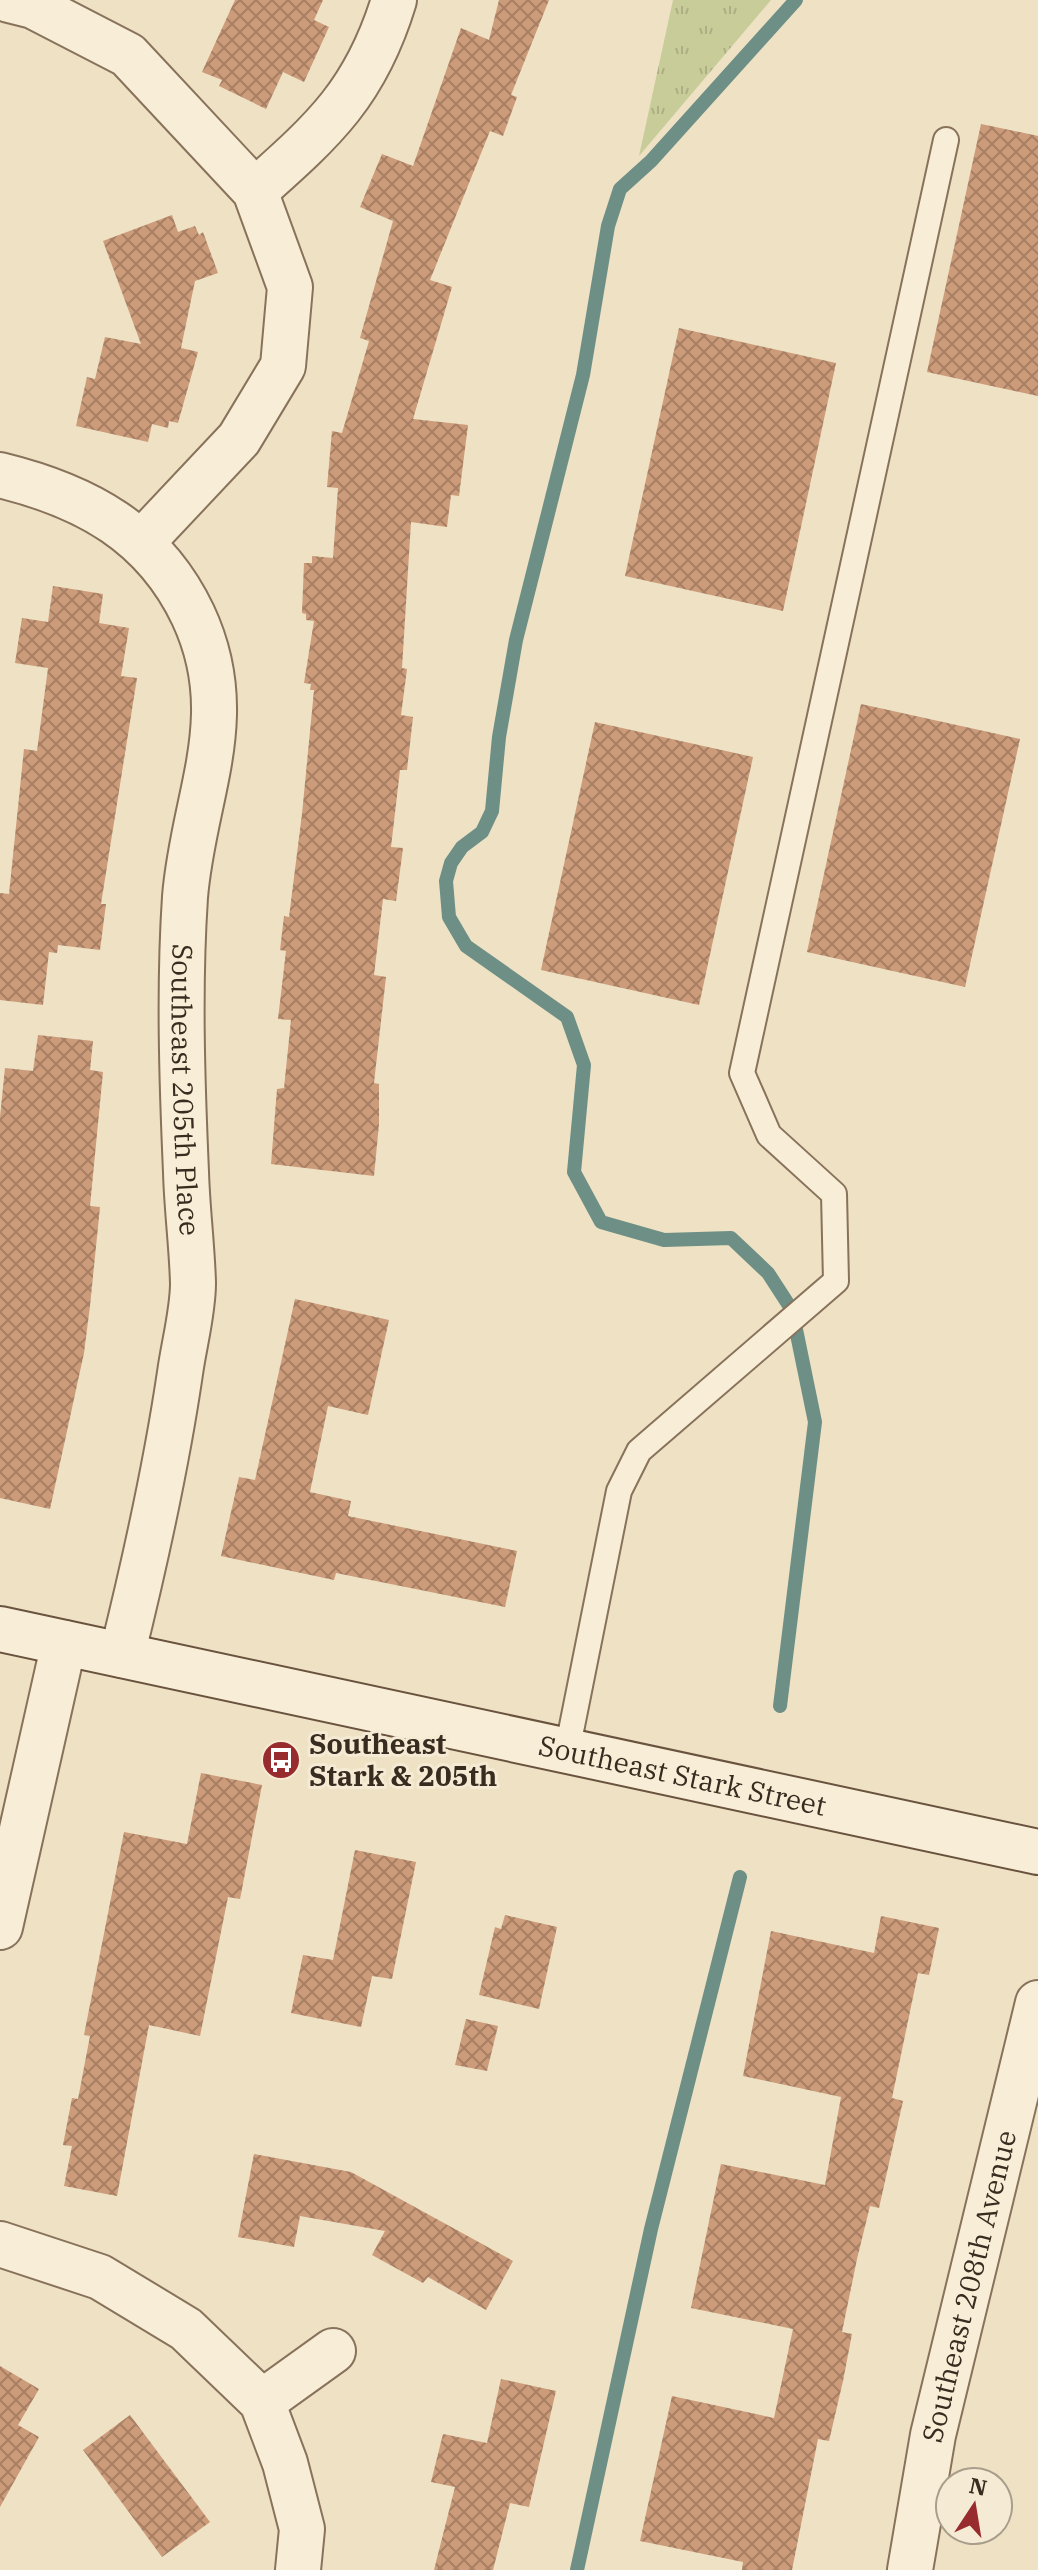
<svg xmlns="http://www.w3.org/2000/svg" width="1038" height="2570" viewBox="0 0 1038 2570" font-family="'IBM Plex Serif',serif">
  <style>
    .grass { fill: url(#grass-tufts) }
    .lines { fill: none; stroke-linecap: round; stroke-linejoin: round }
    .stream { stroke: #6d8f86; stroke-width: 14 }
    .building { fill: url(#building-cross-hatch) }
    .service-casing { stroke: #88725b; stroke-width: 28 }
    .minor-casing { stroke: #88725b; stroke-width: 48 }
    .secondary-casing { stroke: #6a533e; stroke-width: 48 }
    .service { stroke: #f8eed7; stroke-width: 24 }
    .minor { stroke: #f8eed7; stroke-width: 44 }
    .secondary { stroke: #f8eed7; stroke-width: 44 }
    .labels { text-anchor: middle; stroke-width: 6; stroke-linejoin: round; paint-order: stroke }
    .street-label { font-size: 28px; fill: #382b1f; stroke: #f5ebd4 }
    .poi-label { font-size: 28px; font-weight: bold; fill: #382b1f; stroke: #f5ebd4; text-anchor: start }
  </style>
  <defs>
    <pattern id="grass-tufts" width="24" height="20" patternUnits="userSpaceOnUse" patternTransform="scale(2)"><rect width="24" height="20" fill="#c7cc98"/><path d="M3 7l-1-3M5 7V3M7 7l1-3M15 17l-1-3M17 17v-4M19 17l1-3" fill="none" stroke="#acaf83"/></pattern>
    <pattern id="building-cross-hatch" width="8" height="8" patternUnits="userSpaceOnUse" patternTransform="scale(2)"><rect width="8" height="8" fill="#cc9b7a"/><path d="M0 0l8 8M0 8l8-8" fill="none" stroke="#a77f63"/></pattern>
  </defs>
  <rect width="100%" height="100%" fill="#eee1c4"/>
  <path class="grass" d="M 673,0 L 771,0 L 639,156 Z"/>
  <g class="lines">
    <g class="stream">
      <path d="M 780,1706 L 815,1422 L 792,1310 L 768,1273 L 731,1238 L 664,1240 L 601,1222 L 574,1172 L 584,1065 L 567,1017 L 466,946 L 449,917 L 446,881 L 451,863 L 462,847 L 482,832 L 492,811 L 499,737 L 516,640 L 583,375 L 608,226 L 620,189 L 651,161 L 796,0"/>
      <path d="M 577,2570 L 651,2229 L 740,1877"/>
    </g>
  </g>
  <g class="building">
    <path d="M 235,0 L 323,0 L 314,20 L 329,27 L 304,82 L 283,72 L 266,109 L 219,86 L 222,80 L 202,72 Z"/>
    <path d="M 499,0 L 549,0 L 511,95 L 517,97 L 503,136 L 490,131 L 430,280 L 452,287 L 413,419 L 468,425 L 459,496 L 451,495 L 447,527 L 411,522 L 402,668 L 407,669 L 401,715 L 413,717 L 407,770 L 400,770 L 391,847 L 403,848 L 396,901 L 383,899 L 374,975 L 386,977 L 374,1083 L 379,1084 L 379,1124 L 374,1176 L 271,1164 L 277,1089 L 284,1088 L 291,1020 L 278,1019 L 286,951 L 280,950 L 284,916 L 289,917 L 302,814 L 314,690 L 310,690 L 311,684 L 304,683 L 314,621 L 306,620 L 306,614 L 302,613 L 304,563 L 312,563 L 312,556 L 333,558 L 338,488 L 327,487 L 332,431 L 342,433 L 369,341 L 360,338 L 393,221 L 360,207 L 382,154 L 413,166 L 461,28 L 489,40 Z"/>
    <path d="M 981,124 L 1038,136 L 1038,396 L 927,372 Z"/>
    <path d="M 172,215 L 178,232 L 195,226 L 199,235 L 203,232 L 218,273 L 195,281 L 181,348 L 198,352 L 178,423 L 169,421 L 168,428 L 152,424 L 148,442 L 76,426 L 87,377 L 95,379 L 105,337 L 141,344 L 103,241 Z"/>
    <path d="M 679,328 L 836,363 L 783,611 L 625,576 Z"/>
    <path d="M 53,586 L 103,594 L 99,623 L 129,628 L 121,676 L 137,678 L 101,904 L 106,904 L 100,950 L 58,945 L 57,953 L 49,952 L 43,1005 L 0,1000 L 0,893 L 9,894 L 24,749 L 37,751 L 48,668 L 15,663 L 22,618 L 48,622 Z"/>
    <path d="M 861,704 L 1020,739 L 965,987 L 807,952 Z"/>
    <path d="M 595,722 L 753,757 L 699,1005 L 541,970 Z"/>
    <path d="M 38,1035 L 93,1041 L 90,1070 L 103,1072 L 90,1206 L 100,1207 L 90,1306 L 84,1353 L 50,1509 L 0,1498 L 0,1117 L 5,1068 L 33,1071 Z"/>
    <path d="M 295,1299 L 389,1320 L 368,1415 L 328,1406 L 310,1492 L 351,1501 L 348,1516 L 517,1551 L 505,1607 L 336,1573 L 334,1580 L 221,1556 L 239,1477 L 255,1480 Z"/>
    <path d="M 201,1773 L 262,1785 L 240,1899 L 228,1897 L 200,2036 L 149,2025 L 117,2196 L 64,2186 L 72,2146 L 63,2145 L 72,2098 L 78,2099 L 90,2036 L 84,2035 L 124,1832 L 187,1844 Z"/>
    <path d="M 355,1850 L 416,1862 L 392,1979 L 372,1976 L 361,2027 L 291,2013 L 303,1955 L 333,1960 Z"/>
    <path d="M 505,1915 L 557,1927 L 539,2009 L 479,1995 L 495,1927 L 501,1929 Z"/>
    <path d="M 881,1916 L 939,1928 L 929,1975 L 918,1973 L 892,2098 L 903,2101 L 879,2208 L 870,2206 L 857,2259 L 842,2332 L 852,2334 L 843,2381 L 829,2441 L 818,2439 L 792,2570 L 742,2570 L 743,2562 L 640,2541 L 672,2396 L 774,2418 L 793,2329 L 691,2308 L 721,2164 L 825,2185 L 841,2097 L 743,2076 L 771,1931 L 874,1953 Z"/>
    <path d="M 466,2019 L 498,2026 L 487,2071 L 455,2065 Z"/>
    <path d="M 254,2154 L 351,2172 L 513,2261 L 486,2310 L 428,2277 L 423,2283 L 372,2255 L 385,2231 L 300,2216 L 294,2247 L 238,2237 Z"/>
    <path d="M 0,2366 L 39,2389 L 18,2425 L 39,2437 L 0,2507 Z"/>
    <path d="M 501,2379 L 556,2391 L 529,2507 L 510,2503 L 493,2570 L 434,2570 L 455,2487 L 431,2482 L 443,2434 L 487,2443 Z"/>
    <path d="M 130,2415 L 210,2522 L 162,2557 L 83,2450 Z"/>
  </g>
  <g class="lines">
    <defs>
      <path id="service" d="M 567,1751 L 619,1491 L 639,1451 L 836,1281 L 834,1194 L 769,1135 L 742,1073 L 946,140"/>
      <g id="minor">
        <path d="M 9,0 L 33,6 L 128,55 L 255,191 L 290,287 L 283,366 L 239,439 L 143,541"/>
        <path d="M 255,191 C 325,129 366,92 394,0"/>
        <path id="s1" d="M 0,475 C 86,496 154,533 193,615 C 241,717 193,796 185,897 C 179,987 182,1081 186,1172 C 187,1209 192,1246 193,1283 C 193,1312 184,1344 180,1373 C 166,1468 145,1562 122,1655"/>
        <path d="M 0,1927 L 64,1643"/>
        <path d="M 0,2244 L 100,2277 L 186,2329 L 262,2402 L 285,2463 L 302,2529 L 298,2570"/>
        <path d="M 262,2402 L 333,2351"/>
        <path id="s2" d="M 910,2570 L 933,2435 L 1038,2003"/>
      </g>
      <g id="secondary">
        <path id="s3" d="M 0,1629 L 1038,1852"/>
      </g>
    </defs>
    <use href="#service" class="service-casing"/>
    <use href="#minor" class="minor-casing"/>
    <use href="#secondary" class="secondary-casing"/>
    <use href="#service" class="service"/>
    <use href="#minor" class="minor"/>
    <use href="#secondary" class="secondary"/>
  </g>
  <defs>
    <symbol id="bus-disc" viewBox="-11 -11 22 22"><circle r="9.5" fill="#972b2e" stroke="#f5ebd4"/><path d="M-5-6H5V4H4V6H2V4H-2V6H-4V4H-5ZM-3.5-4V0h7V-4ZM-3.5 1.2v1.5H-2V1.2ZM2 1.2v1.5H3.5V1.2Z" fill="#fff"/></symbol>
  </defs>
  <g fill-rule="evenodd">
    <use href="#bus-disc" x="259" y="1738" width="44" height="44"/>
  </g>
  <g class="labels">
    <g class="street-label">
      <text dy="10" stroke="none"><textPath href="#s1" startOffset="728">Southeast 205th Place</textPath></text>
      <text dy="10" stroke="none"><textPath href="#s3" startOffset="698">Southeast Stark Street</textPath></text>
      <text dy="10" stroke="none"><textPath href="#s2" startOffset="290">Southeast 208th Avenue</textPath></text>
    </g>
    <g class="poi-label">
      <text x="309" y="1754">Southeast<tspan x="309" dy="32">Stark &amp; 205th</tspan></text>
    </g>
  </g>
  <g transform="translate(974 2506) rotate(12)"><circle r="38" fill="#f5ebd4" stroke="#a99e8c" stroke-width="2"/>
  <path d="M0-6L14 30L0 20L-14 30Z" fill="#972b2e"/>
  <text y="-12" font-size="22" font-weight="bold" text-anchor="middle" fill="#382b1f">N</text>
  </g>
</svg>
